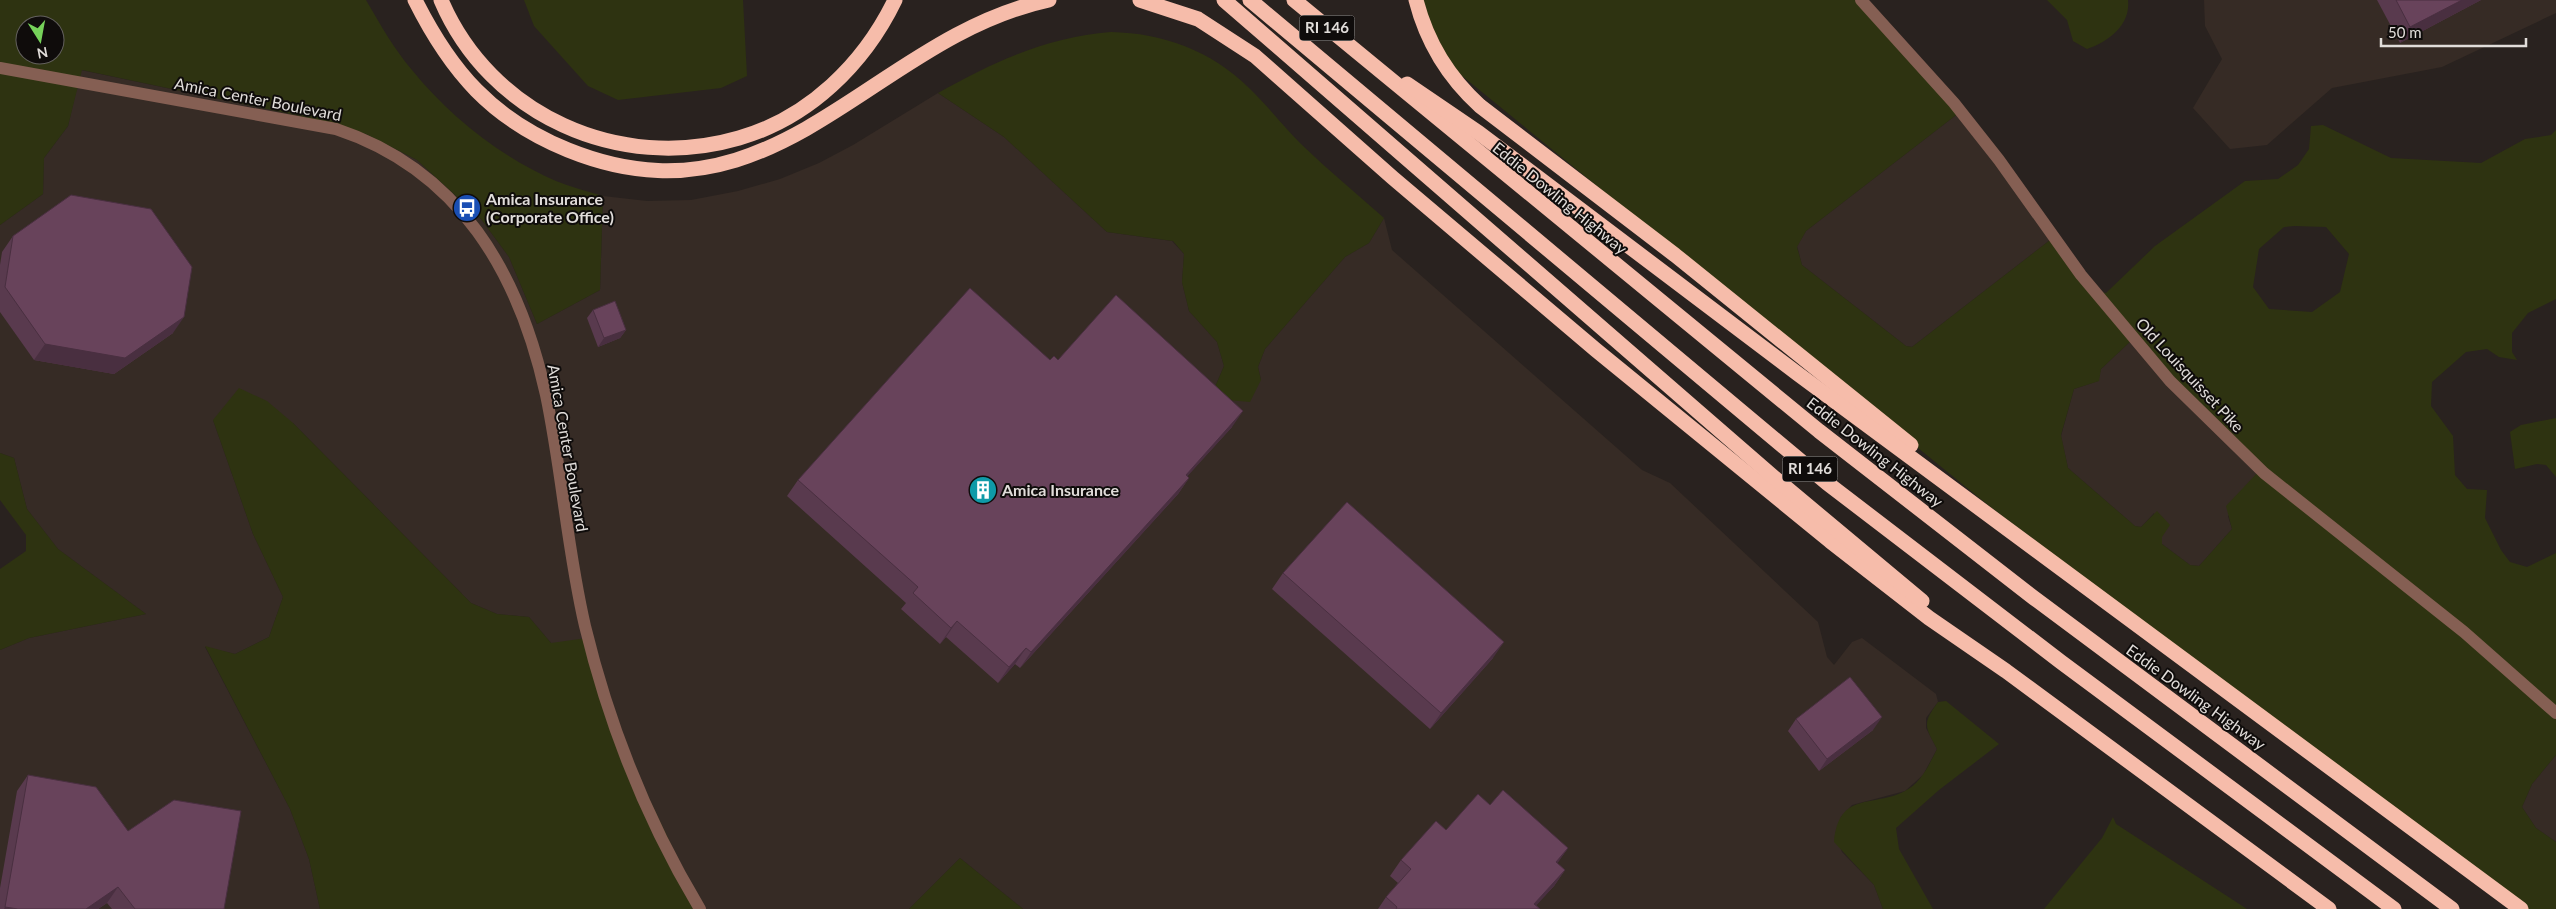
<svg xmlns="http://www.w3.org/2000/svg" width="2556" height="909" viewBox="0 0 2556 909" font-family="Lato,sans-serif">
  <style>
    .built { fill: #362b25 }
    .green { fill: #2e3311; fill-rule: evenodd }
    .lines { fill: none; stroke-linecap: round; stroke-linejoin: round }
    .minor { stroke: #855f53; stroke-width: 12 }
    .highway { stroke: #f6bcaa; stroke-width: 15 }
    .wall { fill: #593a4e }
    .shaded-wall { fill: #492f40 }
    .building { fill: #68435b; stroke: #492f40 }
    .labels { text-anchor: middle; stroke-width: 4; stroke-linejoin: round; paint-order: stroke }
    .shield { fill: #0f0c0b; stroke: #a29e9c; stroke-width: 1 }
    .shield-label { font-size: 15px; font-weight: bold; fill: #e1ddda }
    .street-label { font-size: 16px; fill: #e1ddda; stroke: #0f0c0b }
    .poi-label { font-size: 16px; font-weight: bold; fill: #e1ddda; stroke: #0f0c0b; text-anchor: start }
  </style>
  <rect width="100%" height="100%" fill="#29221f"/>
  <g class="built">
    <path d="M 2204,0 L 2556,0 L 2556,13 L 2442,67 L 2332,88 L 2267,145 L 2230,149 L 2193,108 L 2222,59 L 2205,26 Z"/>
    <path d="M 81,70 L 300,116 L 366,134 L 417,160 L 481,219 L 509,257 L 537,324 L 600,290 L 603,196 L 647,201 L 691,200 L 738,191 L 780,179 L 819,163 L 853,145 L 938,93 L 1004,137 L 1107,232 L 1172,241 L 1184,254 L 1182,282 L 1189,311 L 1217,342 L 1224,366 L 1215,387 L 1261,380 L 1258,367 L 1265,349 L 1345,257 L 1369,243 L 1384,218 L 1392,250 L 1642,470 L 1670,483 L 1818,622 L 1827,657 L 1834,665 L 1852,642 L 1862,638 L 1936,694 L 1938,702 L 1926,718 L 1926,728 L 1937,749 L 1923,775 L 1905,791 L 1852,805 L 1841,817 L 1835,834 L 1842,852 L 1874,885 L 1883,909 L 1023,909 L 960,858 L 909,909 L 702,909 L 551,643 L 529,617 L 497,614 L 471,603 L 293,423 L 213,420 L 253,534 L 283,597 L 269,637 L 235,654 L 205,647 L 290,809 L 309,859 L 320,909 L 0,909 L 0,650 L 29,638 L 146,614 L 58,549 L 27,509 L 14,458 L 0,453 L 0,225 L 43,194 L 44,158 L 68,126 Z"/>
    <path d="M 1960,112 L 2054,237 L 1912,347 L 1906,346 L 1802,265 L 1797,246 L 1806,231 Z"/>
    <path d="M 2133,339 L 2260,469 L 2228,516 L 2232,529 L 2199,566 L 2190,565 L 2162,544 L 2162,537 L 2154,513 L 2141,527 L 2135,526 L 2068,468 L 2061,436 L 2074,389 L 2098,381 L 2101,369 Z"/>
    <path d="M 2556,755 L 2556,842 L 2536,828 L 2522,807 L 2532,784 Z"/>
  </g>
  <g class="green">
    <path d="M 0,0 L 366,0 C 380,24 394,49 412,70 C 449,116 502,158 556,181 C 571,187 587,191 603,196 L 600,290 L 537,324 L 509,257 L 481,219 L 417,160 L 366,134 L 300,116 L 82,70 L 68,126 L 44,158 L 43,194 L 0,225 ZM 25,25 L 55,25 L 55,55 L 25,55 Z"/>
    <path d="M 524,0 L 743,0 L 747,76 L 721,88 L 618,100 L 588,86 L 534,26 Z"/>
    <path d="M 1410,0 L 1865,0 L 1960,112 L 1806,231 L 1797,247 L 1802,265 L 1906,346 L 1912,347 L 2054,237 L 2101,292 L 2106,293 L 2155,246 L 2245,181 L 2278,179 L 2298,165 L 2309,149 L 2311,126 L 2323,125 L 2391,158 L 2481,163 L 2525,139 L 2551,135 L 2556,130 L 2556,299 L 2528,313 L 2512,333 L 2512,352 L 2517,360 L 2499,357 L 2487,349 L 2466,352 L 2432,382 L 2431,406 L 2453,436 L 2455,475 L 2467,489 L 2487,490 L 2485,518 L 2501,550 L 2510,562 L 2527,567 L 2556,553 L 2556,755 L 2532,784 L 2522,807 L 2536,828 L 2556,842 L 2556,909 L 2526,909 L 1988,505 L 1450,66 ZM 2295,226 L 2326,227 L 2349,254 L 2340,292 L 2312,312 L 2269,309 L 2253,287 L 2259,249 L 2284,227 ZM 2133,339 L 2260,470 L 2226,506 L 2232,529 L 2199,566 L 2190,565 L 2162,544 L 2162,537 L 2170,525 L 2157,511 L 2141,527 L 2135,526 L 2068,468 L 2061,435 L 2074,389 L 2099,381 L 2101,369 Z"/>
    <path d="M 2047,0 L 2128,0 C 2131,25 2108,42 2087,49 L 2073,41 L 2067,20 Z"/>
    <path d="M 1111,32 C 1163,33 1212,51 1249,88 C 1268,106 1283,126 1301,144 C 1328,170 1357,194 1384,218 L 1369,243 L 1345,257 L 1265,349 L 1258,367 L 1261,380 L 1250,402 L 1228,400 L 1215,387 L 1224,366 L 1217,342 L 1189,311 L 1182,282 L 1184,254 L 1173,241 L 1107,232 L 1004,137 L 938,93 C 993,62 1047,37 1111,32 Z"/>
    <path d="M 239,388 L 267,401 L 293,423 L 471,603 L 497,614 L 529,617 L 551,643 L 587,638 L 627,752 L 702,909 L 320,909 L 309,859 L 290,809 L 205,646 L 235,654 L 269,637 L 283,597 L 253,534 L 213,420 Z"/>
    <path d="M 2556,418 L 2556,477 L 2546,465 L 2537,464 L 2515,469 L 2510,432 L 2521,425 Z"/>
    <path d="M 0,453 L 14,458 L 27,509 L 58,549 L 146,614 L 29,638 L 0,650 L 0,569 L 26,551 L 26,535 L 0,500 Z"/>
    <path d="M 1946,701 L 1999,744 L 1939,790 L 1896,828 L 1899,849 L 1933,909 L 1883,909 L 1874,885 L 1834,842 C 1839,790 1873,808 1905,791 C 1921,783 1929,765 1937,749 C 1925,726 1922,724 1938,702 Z"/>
    <path d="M 2113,817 L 2116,824 L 2247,909 L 2044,909 L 2102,838 Z"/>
    <path d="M 960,858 L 1023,909 L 909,909 Z"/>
  </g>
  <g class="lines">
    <g class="minor">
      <path d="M 1861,0 L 1954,103 L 1999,160 L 2081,275 L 2170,381 L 2264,473 L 2464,632 L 2556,713"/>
      <path d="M 0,68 L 336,129 C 460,170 519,273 546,395 C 562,471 567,549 585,626 C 609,725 647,821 700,909"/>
    </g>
    <g class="highway">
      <path d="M 415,0 C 451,72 492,119 568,150 C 776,234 871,38 1049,0"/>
      <path d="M 441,0 C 490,115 619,173 739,138 C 809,118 864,64 895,0"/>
      <path d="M 1140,0 L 1198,19 L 1255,56 L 1393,178 L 1596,350 L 1830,541 L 1929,618 L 2006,671 L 2329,909"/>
      <path d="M 1224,0 L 1777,480 L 1922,601"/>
      <path d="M 1250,0 L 1827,483 L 2061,662 L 2394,909"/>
      <path d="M 1294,0 L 1819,431 L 2034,598 L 2452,909"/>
      <path d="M 1416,0 C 1427,43 1448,77 1480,106 L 1675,255 L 1911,445"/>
      <path d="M 1407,84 L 1479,133 L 1798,374 L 2521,909"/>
    </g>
  </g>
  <g class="wall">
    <path d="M 2377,0 L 2481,0 L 2400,43 Z"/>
    <path d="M 13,236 L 173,333 L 114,374 L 34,360 L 0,312 L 0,265 L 2,252 Z"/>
    <path d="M 593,310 L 626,330 L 620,338 L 598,347 L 587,318 Z"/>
    <path d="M 1050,360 L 1058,360 L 1232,427 L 1187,476 L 1189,478 L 1178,494 L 1020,668 L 1015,664 L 998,683 L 946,637 L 940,644 L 901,609 L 906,603 L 787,496 L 798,480 Z"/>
    <path d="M 1283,573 L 1493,658 L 1430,729 L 1272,589 Z"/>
    <path d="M 1796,719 L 1873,730 L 1819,771 L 1788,731 Z"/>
    <path d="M 28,775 L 128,831 L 224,909 L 112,909 L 107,903 L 98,909 L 0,909 L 0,888 L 17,791 Z"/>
    <path d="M 1490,805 L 1568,848 L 1557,863 L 1565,870 L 1554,886 L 1536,905 L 1540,909 L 1378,909 L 1386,897 L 1398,883 L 1390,876 L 1401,860 L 1446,830 Z"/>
  </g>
  <g class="shaded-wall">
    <path d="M 2462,0 L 2481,0 L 2400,43 L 2410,27 Z"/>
    <path d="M 184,317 L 173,333 L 114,374 L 34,360 L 45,344 Z"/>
    <path d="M 626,330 L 620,338 L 598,347 L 604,338 Z"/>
    <path d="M 1243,411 L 1232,427 L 1174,491 L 1186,475 Z"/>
    <path d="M 1189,478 L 1178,494 L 1020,668 L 1031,652 Z"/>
    <path d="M 957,621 L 946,637 L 940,644 L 951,628 Z"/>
    <path d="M 1504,642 L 1493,658 L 1430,729 L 1441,713 Z"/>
    <path d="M 1026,648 L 1015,664 L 998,683 L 1009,667 Z"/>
    <path d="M 1882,717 L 1873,730 L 1819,771 L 1827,759 Z"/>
    <path d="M 1568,848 L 1557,864 L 1556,862 Z"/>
    <path d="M 1565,870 L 1554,886 L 1533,909 L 1534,904 Z"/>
    <path d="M 118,887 L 107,903 L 98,909 L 86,909 Z"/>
    <path d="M 5,907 L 18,909 L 4,909 Z"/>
  </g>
  <g class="building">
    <path d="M 2396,0 L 2462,0 L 2410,27 Z"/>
    <path d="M 71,195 L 151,209 L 192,267 L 184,317 L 125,358 L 45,344 L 5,287 L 13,236 Z"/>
    <path d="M 970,288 L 1050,360 L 1054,356 L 1058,360 L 1116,295 L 1243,411 L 1186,475 L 1189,478 L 1031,652 L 1026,648 L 1009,667 L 957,621 L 951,628 L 913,593 L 918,587 L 798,480 Z"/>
    <path d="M 615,301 L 626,330 L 604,338 L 593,310 Z"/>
    <path d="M 1347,502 L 1504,642 L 1441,713 L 1283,573 Z"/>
    <path d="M 1850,677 L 1882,717 L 1827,759 L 1796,719 Z"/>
    <path d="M 28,775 L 96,787 L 128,831 L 174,800 L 241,811 L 224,909 L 135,909 L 118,887 L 86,909 L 18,909 L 5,907 Z"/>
    <path d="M 1503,790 L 1568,848 L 1556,862 L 1565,870 L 1534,904 L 1540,909 L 1396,909 L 1397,907 L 1386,897 L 1411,869 L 1401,860 L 1436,821 L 1446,830 L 1478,794 L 1490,805 Z"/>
  </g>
  <defs>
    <symbol id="bus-disc" viewBox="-11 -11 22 22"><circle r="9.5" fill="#1a4fb4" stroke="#0f0c0b"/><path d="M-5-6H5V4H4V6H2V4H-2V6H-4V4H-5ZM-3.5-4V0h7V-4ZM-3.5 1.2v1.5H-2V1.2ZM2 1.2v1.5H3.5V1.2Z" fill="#fff"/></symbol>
    <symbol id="building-disc" viewBox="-11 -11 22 22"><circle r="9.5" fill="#0f9aa8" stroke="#0f0c0b"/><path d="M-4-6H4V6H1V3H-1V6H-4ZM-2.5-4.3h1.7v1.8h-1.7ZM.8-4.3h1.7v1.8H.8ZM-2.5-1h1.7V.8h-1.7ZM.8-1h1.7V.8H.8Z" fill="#fff"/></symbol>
  </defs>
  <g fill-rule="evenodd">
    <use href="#bus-disc" x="451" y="192" width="32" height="32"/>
    <use href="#building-disc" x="967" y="474" width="32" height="32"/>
  </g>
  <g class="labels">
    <g class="shield">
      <rect x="1299.5" y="15.5" width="55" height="25" rx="4"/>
      <rect x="1782.5" y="456.5" width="55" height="25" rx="4"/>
    </g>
    <g class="shield-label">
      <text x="1327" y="33">RI 146</text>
      <text x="1810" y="474">RI 146</text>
    </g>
    <g class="street-label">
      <text transform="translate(258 99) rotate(11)" y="6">Amica Center Boulevard</text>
      <text transform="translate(1560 198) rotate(39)" y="6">Eddie Dowling Highway</text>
      <text transform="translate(2190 375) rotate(47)" y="6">Old Louisquisset Pike</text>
      <text transform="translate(568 448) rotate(80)" y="6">Amica Center Boulevard</text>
      <text transform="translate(1875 452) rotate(38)" y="6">Eddie Dowling Highway</text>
      <text transform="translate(2196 697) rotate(36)" y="6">Eddie Dowling Highway</text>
    </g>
    <g class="poi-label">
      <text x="486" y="205">Amica Insurance<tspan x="486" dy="18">(Corporate Office)</tspan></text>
      <text x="1002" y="496">Amica Insurance</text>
    </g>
  </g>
  <g transform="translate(40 40) rotate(169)"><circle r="24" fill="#0f0c0b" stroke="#63605e"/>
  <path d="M0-4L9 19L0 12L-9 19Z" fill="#76d25a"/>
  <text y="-8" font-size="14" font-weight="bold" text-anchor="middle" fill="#e1ddda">N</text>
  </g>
  <path d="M2381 38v8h145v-8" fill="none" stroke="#e1ddda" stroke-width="2.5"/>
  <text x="2388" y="38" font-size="15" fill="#e1ddda" stroke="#0f0c0b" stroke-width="4" paint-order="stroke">50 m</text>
</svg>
